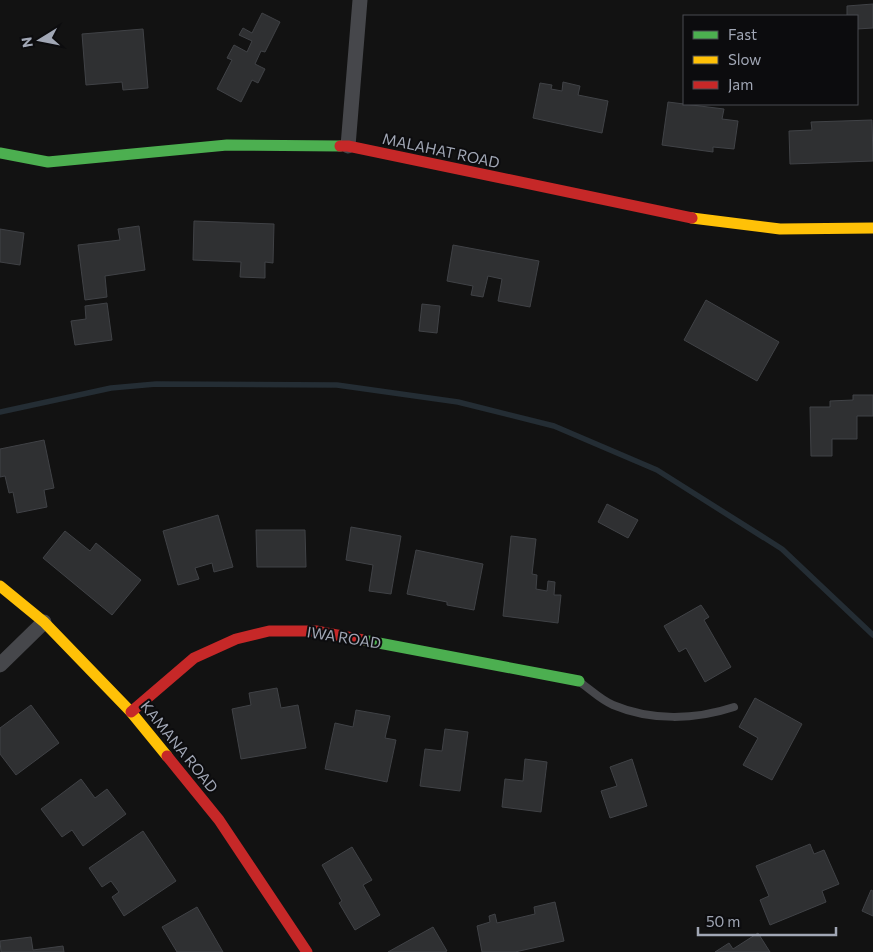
<svg xmlns="http://www.w3.org/2000/svg" width="873" height="952" viewBox="0 0 873 952" font-family="Commissioner,sans-serif">
  <style>
    .lines { fill: none; stroke-linecap: round; stroke-linejoin: round }
    .stream { stroke: #242d34; stroke-width: 5.5 }
    .building { fill: #2f3032; stroke: #404246 }
    .lane { stroke: #46474b; stroke-width: 8 }
    .street { stroke: #46474b; stroke-width: 15 }
    .fast { stroke: #4caf50; stroke-width: 11 }
    .slow { stroke: #ffc107; stroke-width: 11 }
    .jam { stroke: #c62828; stroke-width: 11 }
    .labels { text-anchor: middle; stroke-width: 4; stroke-linejoin: round; paint-order: stroke }
    .street-label { font-size: 15px; fill: #a1a7b5; stroke: #0c0c0e }
  </style>
  <rect width="100%" height="100%" fill="#121212"/>
  <g class="lines">
    <path class="stream" d="M 0,412 L 111,388 L 156,384 L 337,385 L 458,402 L 554,426 L 657,470 L 782,549 L 873,635"/>
  </g>
  <g class="building">
    <path d="M 873,4 L 873,28 L 857,29 L 857,16 L 847,16 L 847,6 Z"/>
    <path d="M 262,13 L 280,22 L 265,52 L 261,51 L 255,64 L 265,69 L 258,83 L 252,80 L 241,102 L 217,89 L 232,60 L 227,58 L 234,45 L 247,52 L 252,41 L 239,35 L 243,28 L 252,33 Z"/>
    <path d="M 143,29 L 148,88 L 123,90 L 122,82 L 86,85 L 82,34 Z"/>
    <path d="M 563,82 L 580,86 L 578,95 L 608,101 L 602,133 L 533,118 L 540,83 L 552,85 L 551,89 L 562,91 Z"/>
    <path d="M 668,102 L 724,109 L 722,119 L 738,121 L 734,149 L 713,147 L 713,152 L 662,145 Z"/>
    <path d="M 872,120 L 873,161 L 790,164 L 789,131 L 812,130 L 811,122 Z"/>
    <path d="M 194,221 L 274,224 L 273,263 L 265,262 L 265,278 L 240,277 L 241,262 L 193,260 Z"/>
    <path d="M 139,226 L 145,270 L 105,276 L 107,297 L 85,300 L 78,245 L 120,240 L 118,229 Z"/>
    <path d="M 0,229 L 24,233 L 20,265 L 0,262 Z"/>
    <path d="M 453,245 L 539,261 L 530,307 L 498,301 L 502,279 L 488,276 L 483,297 L 471,295 L 473,286 L 447,281 Z"/>
    <path d="M 706,300 L 779,342 L 757,381 L 684,340 Z"/>
    <path d="M 107,303 L 112,340 L 75,345 L 71,321 L 86,319 L 85,306 Z"/>
    <path d="M 422,304 L 440,306 L 437,333 L 419,331 Z"/>
    <path d="M 853,395 L 873,395 L 873,416 L 857,416 L 857,439 L 832,439 L 832,456 L 811,456 L 810,407 L 830,407 L 830,401 L 853,400 Z"/>
    <path d="M 44,440 L 54,488 L 44,490 L 47,507 L 17,513 L 13,492 L 9,493 L 5,476 L 0,477 L 0,449 Z"/>
    <path d="M 607,504 L 638,520 L 628,538 L 598,522 Z"/>
    <path d="M 218,515 L 233,567 L 214,572 L 212,563 L 195,568 L 199,579 L 178,585 L 163,531 Z"/>
    <path d="M 351,527 L 401,536 L 391,594 L 369,591 L 373,565 L 346,560 Z"/>
    <path d="M 256,530 L 305,530 L 306,567 L 257,567 Z"/>
    <path d="M 65,531 L 90,551 L 96,543 L 141,580 L 112,615 L 43,558 Z"/>
    <path d="M 511,536 L 536,539 L 532,574 L 537,575 L 536,589 L 547,591 L 548,581 L 555,582 L 554,595 L 561,595 L 558,623 L 503,616 Z"/>
    <path d="M 416,550 L 483,564 L 474,610 L 447,605 L 447,602 L 407,594 Z"/>
    <path d="M 701,605 L 709,617 L 704,620 L 731,667 L 705,682 L 686,648 L 679,652 L 664,626 Z"/>
    <path d="M 277,688 L 281,708 L 298,705 L 306,748 L 241,759 L 232,709 L 251,705 L 249,693 Z"/>
    <path d="M 755,698 L 802,724 L 772,780 L 743,765 L 758,738 L 739,727 Z"/>
    <path d="M 31,705 L 59,743 L 16,775 L 0,754 L 0,728 Z"/>
    <path d="M 356,710 L 390,716 L 385,738 L 396,740 L 387,782 L 325,769 L 335,723 L 353,727 Z"/>
    <path d="M 445,729 L 468,732 L 460,791 L 420,786 L 425,749 L 442,751 Z"/>
    <path d="M 525,759 L 547,762 L 541,812 L 502,807 L 505,779 L 523,781 Z"/>
    <path d="M 632,759 L 647,806 L 610,818 L 601,791 L 617,786 L 610,767 Z"/>
    <path d="M 81,779 L 95,798 L 107,789 L 126,814 L 83,846 L 72,830 L 62,837 L 41,809 Z"/>
    <path d="M 143,831 L 176,881 L 124,916 L 112,897 L 119,892 L 111,881 L 102,887 L 89,868 Z"/>
    <path d="M 810,844 L 814,854 L 824,850 L 839,884 L 822,891 L 826,902 L 770,925 L 760,900 L 769,896 L 756,866 Z"/>
    <path d="M 352,847 L 372,880 L 363,885 L 380,915 L 355,930 L 339,903 L 342,901 L 322,865 Z"/>
    <path d="M 871,890 L 873,891 L 873,916 L 862,911 Z"/>
    <path d="M 555,902 L 564,941 L 515,952 L 482,952 L 477,926 L 490,922 L 489,916 L 495,914 L 497,923 L 535,914 L 534,907 Z"/>
    <path d="M 197,907 L 223,952 L 177,952 L 162,927 Z"/>
    <path d="M 433,927 L 447,951 L 445,952 L 388,952 Z"/>
    <path d="M 758,933 L 770,952 L 715,952 L 729,943 L 733,949 Z"/>
    <path d="M 31,937 L 33,950 L 63,946 L 64,952 L 1,952 L 0,941 Z"/>
  </g>
  <g class="lines">
    <path class="lane" d="M 581,683 C 591,690 601,700 613,705 C 651,721 695,720 734,707"/>
    <g class="street">
      <path d="M 348,146 L 360,0"/>
      <path d="M 0,665 L 44,622"/>
    </g>
    <g class="fast">
      <path d="M 0,153 L 48,162 L 227,145 L 340,146"/>
      <path d="M 363,640 L 579,681"/>
    </g>
    <g class="slow">
      <path d="M 692,218 L 780,229 L 873,228"/>
      <path d="M 0,586 L 44,622 L 131,712 L 167,756"/>
    </g>
    <g class="jam">
      <path d="M 340,146 L 348,146 L 692,218"/>
      <path d="M 131,712 L 194,658 L 236,639 L 269,631 L 316,631 L 363,640"/>
      <path d="M 167,756 L 219,820 L 307,952"/>
    </g>
  </g>
  <g class="labels">
    <g class="street-label">
      <text transform="translate(441 151) rotate(12)" y="5">MALAHAT ROAD</text>
      <text transform="translate(344 638) rotate(9)" y="5">IWA ROAD</text>
      <text transform="translate(179 747) rotate(51)" y="5">KAMANA ROAD</text>
    </g>
  </g>
  <rect x="683" y="15" width="175" height="90" fill="#0c0c0e" stroke="#484a51"/>
  <rect x="693" y="31" width="25" height="8" fill="#4caf50" stroke="#484a51"/>
  <text x="728" y="40" font-size="15" fill="#a1a7b5">Fast</text>
  <rect x="693" y="56" width="25" height="8" fill="#ffc107" stroke="#484a51"/>
  <text x="728" y="65" font-size="15" fill="#a1a7b5">Slow</text>
  <rect x="693" y="81" width="25" height="8" fill="#c62828" stroke="#484a51"/>
  <text x="728" y="90" font-size="15" fill="#a1a7b5">Jam</text>
  <g transform="translate(40 40) rotate(260)" stroke="#0c0c0e" stroke-width="4" paint-order="stroke">
  <path d="M0-4L9 19L0 12L-9 19Z" fill="#a1a7b5"/>
  <text y="-8" font-size="14" font-weight="bold" text-anchor="middle" fill="#a1a7b5">N</text>
  </g>
  <path d="M698 927v8h138v-8" fill="none" stroke="#a1a7b5" stroke-width="2.5"/>
  <text x="706" y="927" font-size="15" fill="#a1a7b5" stroke="#0c0c0e" stroke-width="4" paint-order="stroke">50 m</text>
</svg>
